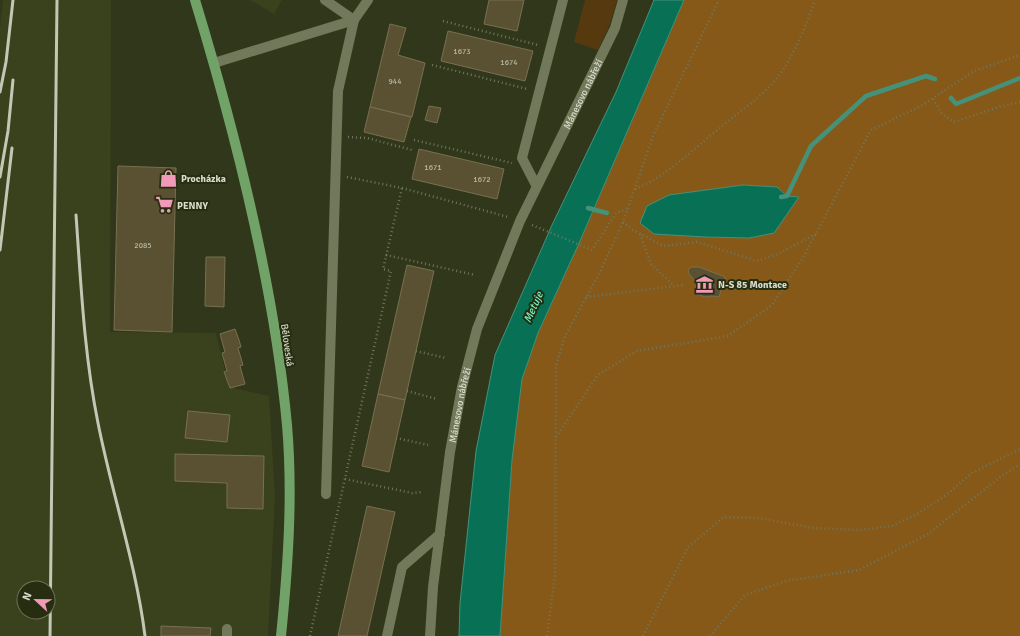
<svg xmlns="http://www.w3.org/2000/svg" width="1020" height="636" viewBox="0 0 1020 636" font-family="Signika,sans-serif">
  <style>
    .built { fill: #3a421d; fill-rule: evenodd }
    .green { fill: #57390f }
    .forest { fill: #865919; fill-rule: evenodd }
    .water { fill: #087155; stroke: #469179 }
    .lines { fill: none; stroke-linecap: round; stroke-linejoin: round }
    .stream { stroke: #469179; stroke-width: 4.5 }
    .building { fill: #595132; stroke: #787050 }
    .path { stroke: #71775e; stroke-width: 2.5; stroke-dasharray: 1 3; stroke-linecap: butt }
    .minor { stroke: #71795a; stroke-width: 10 }
    .major { stroke: #71a267; stroke-width: 10 }
    .rail { stroke: #c2c8b5; stroke-width: 3 }
    .labels { text-anchor: middle; stroke-width: 4; stroke-linejoin: round; paint-order: stroke }
    .number-label { font-size: 8px; fill: #b8baa6 }
    .street-label { font-size: 10px; fill: #d8ddcc; stroke: #272d10 }
    .poi-label { font-size: 10px; font-weight: bold; fill: #d8ddcc; stroke: #272d10; text-anchor: start }
    .water-label { font-size: 11px; font-style: italic; fill: #78f2c7; stroke: #272d10 }
  </style>
  <rect width="100%" height="100%" fill="#31371a"/>
  <g class="built">
    <path d="M 3,0 L 111,0 L 110,332 L 216,333 L 229,387 L 269,396 L 275,496 L 268,636 L 0,636 L 0,27 ZM 24,588 L 48,588 L 48,612 L 24,612 Z"/>
    <path d="M 250,0 L 282,0 L 274,14 Z"/>
  </g>
  <path class="green" d="M 585,0 L 617,0 L 610,24 L 598,50 L 574,42 Z"/>
  <path class="forest" d="M 684,0 L 1020,0 L 1020,636 L 500,636 L 512,460 L 522,379 L 538,333 L 580,241 ZM 743,185 L 777,187 L 787,196 L 774,233 L 749,238 L 705,237 L 669,195 Z"/>
  <g class="water">
    <path d="M 654,0 L 684,0 L 580,241 L 538,333 L 522,379 L 512,460 L 500,636 L 459,636 L 460,603 L 476,451 L 495,355 L 552,225 L 616,92 Z"/>
    <path d="M 743,185 L 777,187 L 787,196 L 799,197 L 774,233 L 749,238 L 705,237 L 654,234 L 640,223 L 647,206 L 669,195 Z"/>
  </g>
  <g class="lines">
    <g class="stream">
      <path d="M 951,98 L 956,104 L 1020,78"/>
      <path d="M 781,197 L 787,196 L 811,146 L 866,96 L 926,76 L 935,79"/>
      <path d="M 588,208 L 607,213"/>
    </g>
  </g>
  <g class="building">
    <path d="M 489,0 L 524,0 L 517,31 L 484,24 Z"/>
    <path d="M 390,24 L 406,28 L 398,55 L 425,63 L 412,117 L 370,107 Z"/>
    <path d="M 448,31 L 533,51 L 525,81 L 441,61 Z"/>
    <path d="M 429,106 L 441,108 L 437,123 L 425,120 Z"/>
    <path d="M 370,107 L 411,117 L 404,142 L 364,132 Z"/>
    <path d="M 419,149 L 504,169 L 497,199 L 412,179 Z"/>
    <path d="M 118,166 L 176,168 L 172,332 L 114,330 Z"/>
    <path d="M 206,257 L 225,257 L 224,307 L 205,306 Z"/>
    <path d="M 407,265 L 434,271 L 405,400 L 378,394 Z"/>
    <path d="M 691,267 L 699,267 L 725,277 L 719,297 L 712,296 L 705,297 L 695,293 L 696,282 L 689,274 L 688,270 Z"/>
    <path d="M 235,329 L 239,340 L 241,347 L 238,348 L 243,365 L 240,366 L 245,384 L 230,388 L 224,372 L 227,371 L 222,353 L 225,352 L 220,334 Z"/>
    <path d="M 378,394 L 405,400 L 389,472 L 362,466 Z"/>
    <path d="M 188,411 L 230,415 L 227,442 L 185,438 Z"/>
    <path d="M 175,454 L 264,456 L 263,509 L 227,508 L 227,483 L 175,481 Z"/>
    <path d="M 367,506 L 395,512 L 367,636 L 338,636 Z"/>
    <path d="M 161,626 L 211,628 L 210,636 L 161,636 Z"/>
  </g>
  <g class="lines">
    <g class="path">
      <path d="M 443,21 L 538,45"/>
      <path d="M 432,65 L 527,89"/>
      <path d="M 933,99 L 942,114 L 954,122 L 1002,106 L 1020,102"/>
      <path d="M 348,137 L 367,138 L 412,150"/>
      <path d="M 414,140 L 512,163"/>
      <path d="M 347,177 L 402,188 L 508,217"/>
      <path d="M 635,189 C 668,176 694,148 721,127 C 741,110 762,97 778,77 C 792,59 808,22 815,0"/>
      <path d="M 623,222 L 633,230 L 664,246 L 697,242 L 757,261 L 778,254 L 816,234"/>
      <path d="M 532,225 L 592,250 L 616,213 L 627,209"/>
      <path d="M 640,234 L 651,264 L 673,285"/>
      <path d="M 386,255 L 475,275"/>
      <path d="M 586,297 L 683,285"/>
      <path d="M 416,351 L 446,358"/>
      <path d="M 407,391 L 437,399"/>
      <path d="M 556,437 L 598,375 L 637,351 L 728,336 L 772,305 L 804,256 L 871,130 L 923,105 L 974,71 L 1020,55"/>
      <path d="M 396,438 L 428,445"/>
      <path d="M 345,479 L 412,493 L 422,492"/>
      <path d="M 310,636 L 391,271 L 383,269 L 402,188"/>
      <path d="M 547,636 L 555,576 L 556,366 L 565,336 L 599,274 L 623,222 L 653,136 L 719,0"/>
      <path d="M 643,636 L 688,547 L 724,517 L 758,518 L 814,528 L 859,530 L 892,526 L 917,514 L 946,495 L 972,473 L 1020,449"/>
      <path d="M 710,636 L 745,595 L 786,581 L 859,570 L 928,534 L 999,478 L 1020,464"/>
    </g>
    <g class="minor">
      <path d="M 325,0 L 354,20"/>
      <path d="M 214,63 L 354,20"/>
      <path d="M 536,185 L 522,158 L 563,0"/>
      <path d="M 326,494 L 338,91 L 354,20 L 368,0"/>
      <path d="M 227,636 L 227,629"/>
      <path d="M 387,636 L 402,567 L 440,534"/>
      <path id="s1" d="M 430,636 L 433,587 L 450,452 L 462,387 L 477,329 L 520,221 L 615,28 L 623,0"/>
    </g>
    <path class="major" d="M 195,0 C 236,135 274,284 287,425 C 293,495 288,567 281,636"/>
    <g class="rail">
      <path d="M 0,92 L 6,62 L 13,0"/>
      <path d="M 0,177 L 8,131 L 13,80"/>
      <path d="M 76,215 C 81,284 84,354 98,423 C 112,494 136,564 145,636"/>
      <path d="M 0,250 L 12,148"/>
      <path d="M 50,636 L 57,0"/>
    </g>
  </g>
  <defs>
    <symbol id="shop-bare" viewBox="-9 -9 18 18"><path d="M-5-2.5h2.3a2.7 3.5 0 0 1 5.4 0H5L5.5 6h-11ZM-1.5-2.5h3a1.5 2.3 0 0 0-3 0Z" fill="#f09ab7" stroke="#272d10" stroke-width="2.5" paint-order="stroke"/></symbol>
    <symbol id="supermarket-bare" viewBox="-9 -9 18 18"><path d="M-6-5.5h2.5l.6 2H6L4.5 2H-2.5L-4.4-4H-6ZM-1.5 3.2a1.3 1.3 0 1 0 .1 0ZM3 3.2a1.3 1.3 0 1 0 .1 0Z" fill="#f09ab7" stroke="#272d10" stroke-width="2.5" paint-order="stroke"/></symbol>
    <symbol id="museum-bare" viewBox="-9 -9 18 18"><path d="M0-6L6-3V-2H-6V-3ZM-5-1h2V3h-2ZM-1-1h2V3h-2ZM3-1h2V3H3ZM-6 4H6V6H-6Z" fill="#f09ab7" stroke="#272d10" stroke-width="2.5" paint-order="stroke"/></symbol>
  </defs>
  <g fill-rule="evenodd">
    <use href="#shop-bare" x="156" y="166" width="25" height="25"/>
    <use href="#supermarket-bare" x="152" y="192" width="25" height="25"/>
    <use href="#museum-bare" x="692" y="272" width="25" height="25"/>
  </g>
  <g class="labels">
    <g class="number-label">
      <text x="462" y="54">1673</text>
      <text x="509" y="65">1674</text>
      <text x="395" y="84">944</text>
      <text x="433" y="170">1671</text>
      <text x="482" y="182">1672</text>
      <text x="143" y="248">2085</text>
    </g>
    <g class="street-label">
      <text dy="4" stroke="none"><textPath href="#s1" startOffset="569">Mánesovo nábřeží</textPath></text>
      <text transform="translate(288 345) rotate(82)" y="4">Běloveská</text>
      <text dy="4" stroke="none"><textPath href="#s1" startOffset="233">Mánesovo nábřeží</textPath></text>
    </g>
    <g class="poi-label">
      <text x="181" y="182">Procházka</text>
      <text x="177" y="209">PENNY</text>
      <text x="718" y="288">N-S 85 Montace</text>
    </g>
    <g class="water-label">
      <text transform="translate(533 307) rotate(-66)" y="4">Metuje</text>
    </g>
  </g>
  <g transform="translate(36 600) rotate(292)"><circle r="19" fill="#272d10" stroke="#6e735b"/>
  <path d="M0-3L7 15L0 10L-7 15Z" fill="#f09ab7"/>
  <text y="-6" font-size="11" font-weight="bold" text-anchor="middle" fill="#d8ddcc">N</text>
  </g>
</svg>
